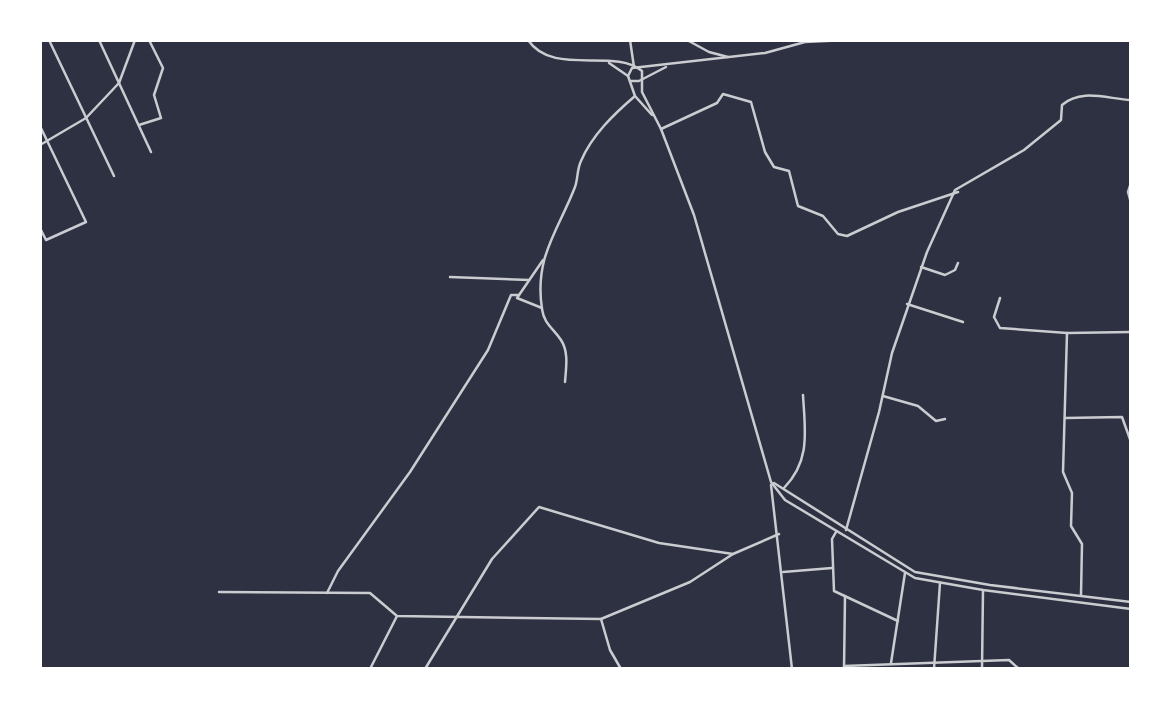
<svg xmlns="http://www.w3.org/2000/svg" width="1171" height="709" viewBox="0 0 1171 709" font-family="Bitter,serif">
  <style>
    .lines { fill: none; stroke-linecap: round; stroke-linejoin: round }
    .minor { stroke: #caccd0; stroke-width: 2.5 }
    .tertiary { stroke: #caccd0; stroke-width: 2.5 }
  </style>
  <rect width="100%" height="100%" fill="#2d3142"/>
  <g class="lines">
    <g class="minor">
      <path d="M 49,40 L 114,176"/>
      <path d="M 99,40 L 151,152"/>
      <path d="M 630,40 L 634,67"/>
      <path d="M 687,40 L 709,52 L 728,57"/>
      <path d="M 139,125 L 161,118 L 154,95 L 163,68 L 149,40"/>
      <path d="M 40,126 L 86,222 L 46,240 L 40,228"/>
      <path d="M 661,129 L 717,103 L 723,94 L 751,102 L 765,152 L 774,167 L 789,171 L 798,206 L 823,216 L 838,234 L 847,236 L 898,212 L 958,192"/>
      <path d="M 40,145 L 86,118 L 119,83 L 135,40"/>
      <path d="M 1131,183 L 1128,192 L 1131,203"/>
      <path d="M 921,267 L 945,275 L 955,270 L 958,263"/>
      <path d="M 450,277 L 529,280"/>
      <path d="M 1000,298 L 994,317 L 1000,328 L 1067,333 L 1131,332"/>
      <path d="M 907,304 L 963,322"/>
      <path d="M 542,308 L 517,298 L 543,260"/>
      <path d="M 1067,333 L 1063,472 L 1072,493 L 1071,526 L 1082,544 L 1081,595"/>
      <path d="M 565,382 C 566,368 569,352 561,340 C 553,328 544,324 542,309 C 534,257 558,231 575,187 C 578,179 577,169 581,161 C 592,135 614,114 635,96"/>
      <path d="M 883,396 L 918,406 L 936,421 L 945,419"/>
      <path d="M 1065,418 L 1122,417 L 1131,442"/>
      <path d="M 784,488 C 811,460 805,431 803,395"/>
      <path d="M 846,530 L 879,412 L 892,353 L 927,252 L 955,190 L 1024,150 L 1061,120 L 1062,105 C 1081,88 1108,99 1131,100"/>
      <path d="M 836,532 L 832,539 L 834,591 L 898,621"/>
      <path d="M 783,572 L 832,568"/>
      <path d="M 219,592 L 370,593 L 397,616 L 601,619 L 690,582 L 733,554"/>
      <path d="M 327,593 L 338,571 L 410,472 L 488,350 L 511,295 L 519,295"/>
      <path d="M 601,619 L 610,650 L 621,669"/>
      <path d="M 891,663 L 905,573"/>
      <path d="M 844,666 L 1009,660 L 1019,669"/>
      <path d="M 370,669 L 397,616"/>
      <path d="M 425,669 L 492,559 L 539,507 L 659,543 L 733,554 L 779,534"/>
      <path d="M 844,669 L 845,596"/>
      <path d="M 934,669 L 940,583"/>
      <path d="M 982,669 L 983,590"/>
    </g>
    <g class="tertiary">
      <path d="M 528,40 C 553,77 614,47 642,71 L 642,92 L 661,129 L 694,215 L 771,482 L 785,500 L 915,578 L 983,590 L 1131,609"/>
      <path d="M 609,63 L 628,76 L 635,96 L 652,115"/>
      <path d="M 628,76 L 632,68 L 765,53 L 805,42 L 847,40"/>
      <path d="M 631,81 L 639,81 L 666,67"/>
      <path d="M 774,483 L 915,572 L 990,585 L 1131,602"/>
      <path d="M 771,485 L 792,669"/>
    </g>
  </g>
  <rect width="1171" height="709" fill="none" stroke="#ffffff" stroke-width="84"/>
</svg>
